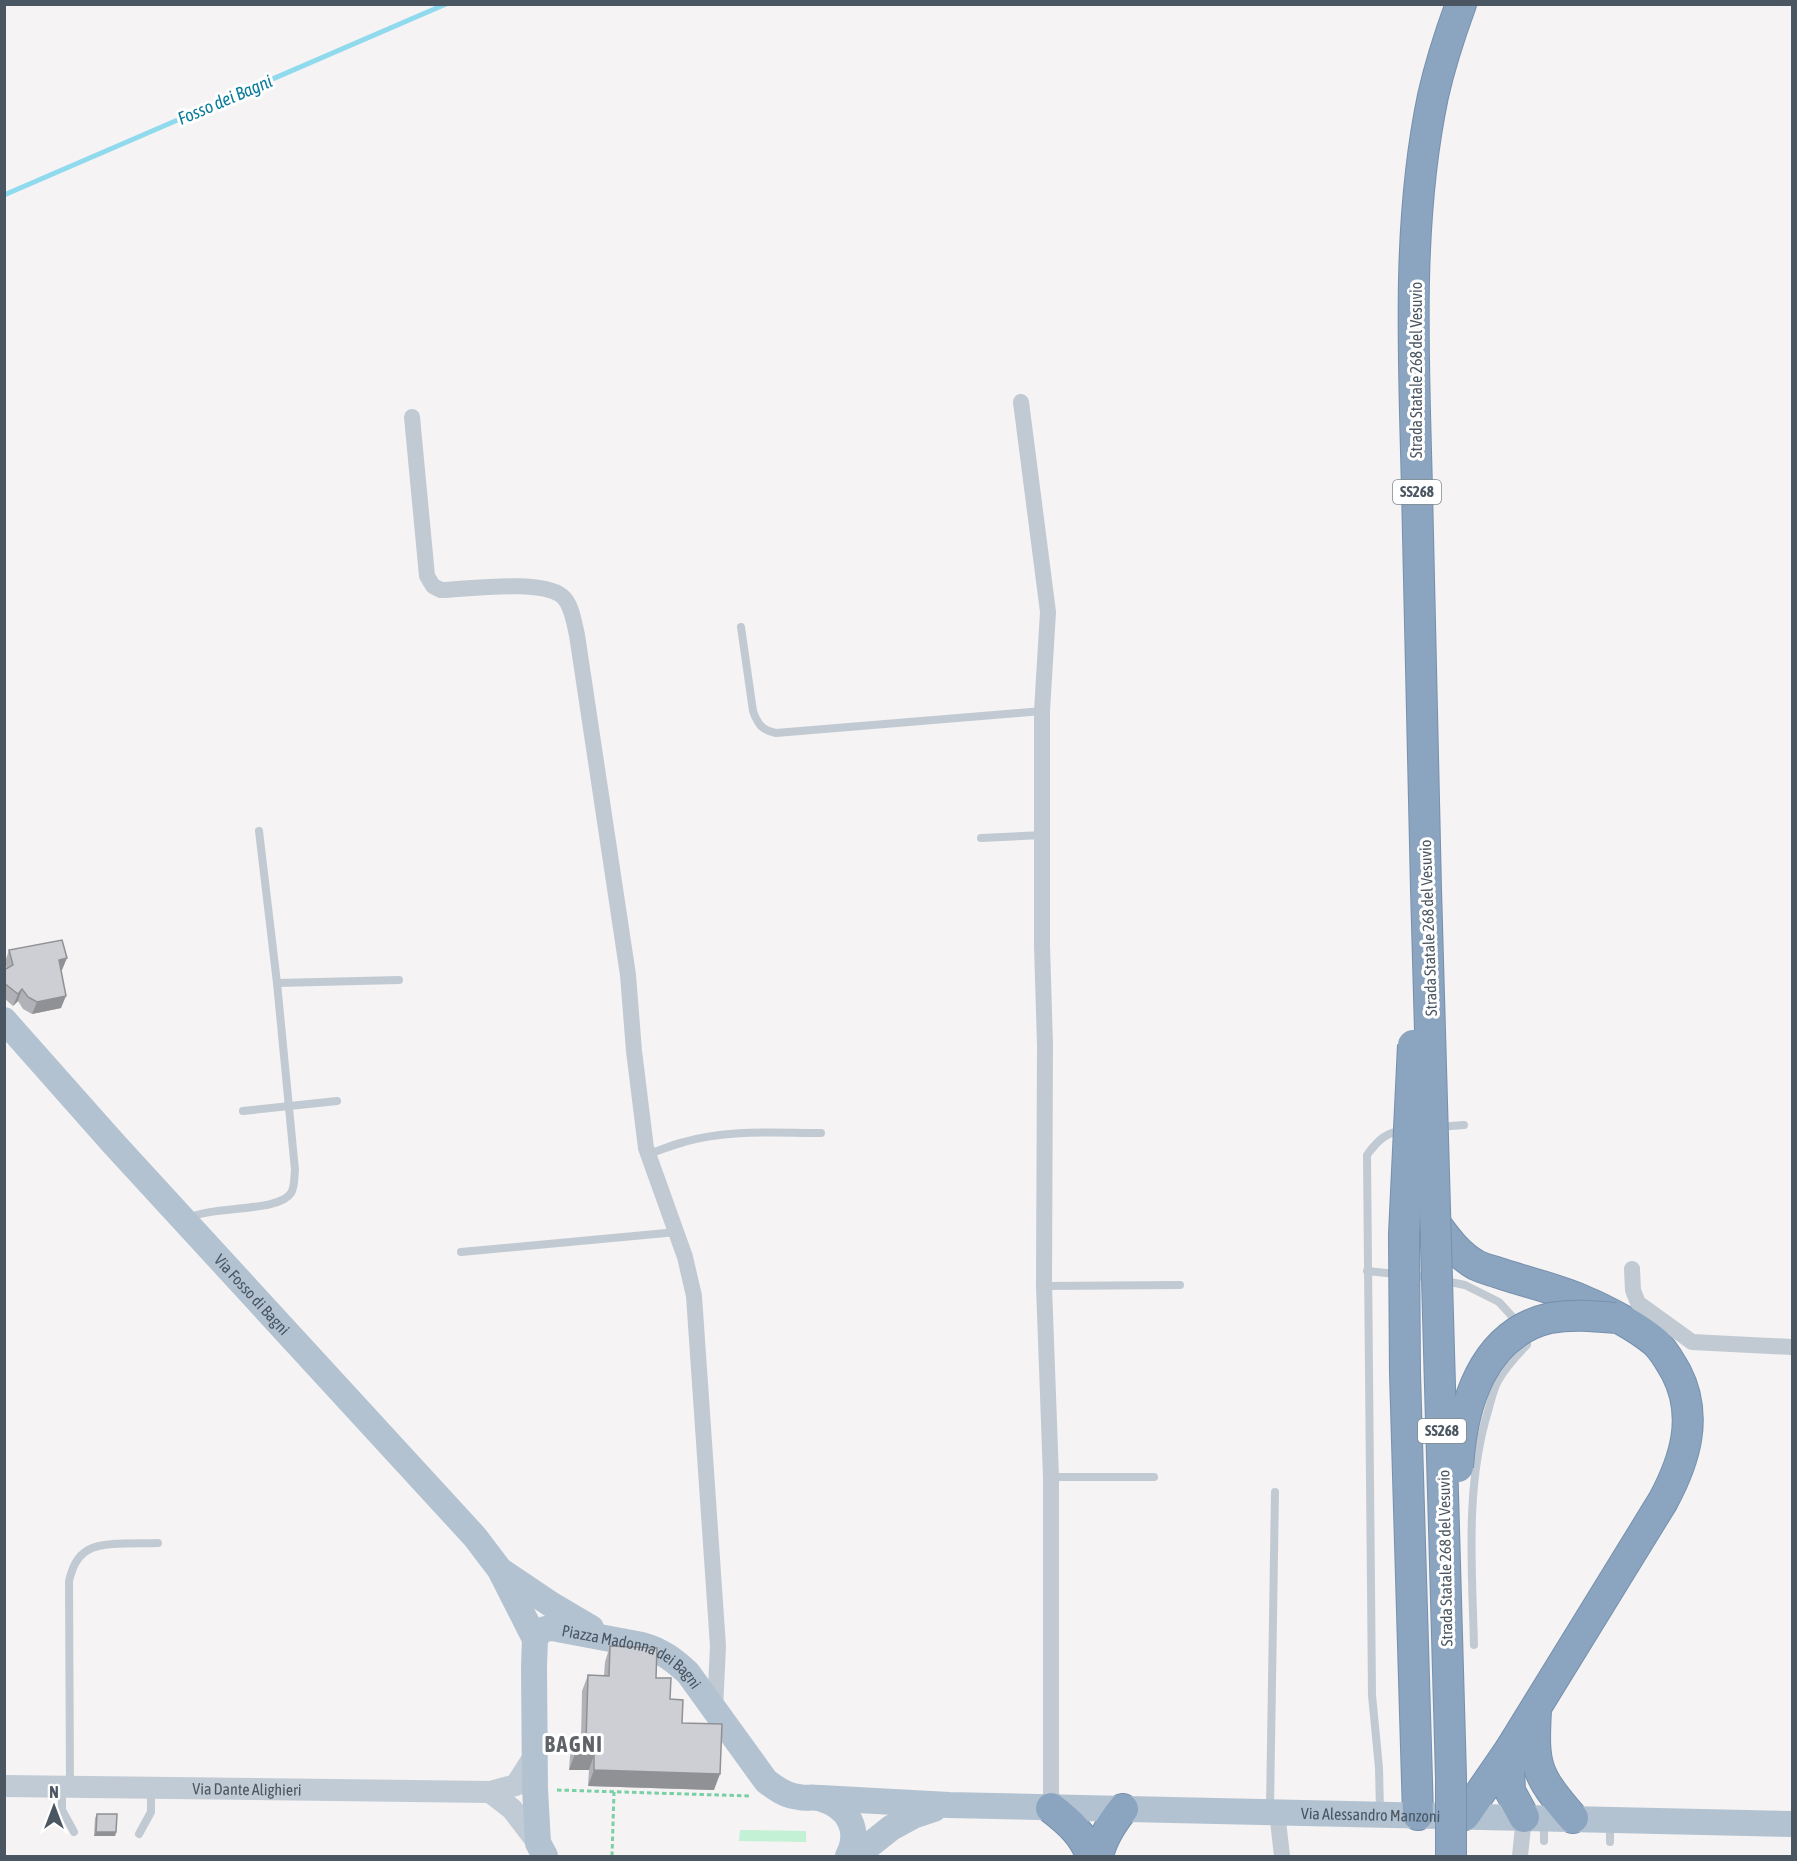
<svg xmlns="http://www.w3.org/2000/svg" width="1797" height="1861" viewBox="0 0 1797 1861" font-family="'Asap Condensed',sans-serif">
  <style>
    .green { fill: #c3f1d5 }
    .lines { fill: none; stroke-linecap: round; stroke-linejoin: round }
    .stream { stroke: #90daee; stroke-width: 5 }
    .highway-casing { stroke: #7690ad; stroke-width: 32 }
    .path { stroke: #7ad0a6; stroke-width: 3; stroke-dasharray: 4.5 3; stroke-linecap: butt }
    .lane { stroke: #c1cad2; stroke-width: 8 }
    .street { stroke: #c1cad2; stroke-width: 16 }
    .secondary { stroke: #c1cbd6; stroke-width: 22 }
    .primary { stroke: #b3c2d1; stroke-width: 26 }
    .highway { stroke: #8ba5c1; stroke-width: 30 }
    .highway-bridge-casing { stroke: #7690ad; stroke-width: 32; stroke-linecap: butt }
    .highway-bridge { stroke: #8ba5c1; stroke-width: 30 }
    .wall { fill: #b0b2b7 }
    .shaded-wall { fill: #909195 }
    .building { fill: #cdcfd5; stroke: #909195; stroke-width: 1.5 }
    .labels { text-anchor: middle; stroke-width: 6; stroke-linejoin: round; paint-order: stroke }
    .shield { fill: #fff; stroke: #808990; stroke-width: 1.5 }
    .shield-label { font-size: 15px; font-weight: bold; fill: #4a5661 }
    .street-label { font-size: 16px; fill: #4a5661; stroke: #fff }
    .water-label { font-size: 18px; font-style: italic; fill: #0c7c9b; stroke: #fff }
    .district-label { font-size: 22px; font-weight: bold; letter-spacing: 1.5px; fill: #5f6368; stroke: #fff }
  </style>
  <rect width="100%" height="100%" fill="#f5f3f3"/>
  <path class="green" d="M 740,1830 L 806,1831 L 806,1842 L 739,1841 Z"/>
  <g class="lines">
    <path class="stream" d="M 4,195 L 446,4"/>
    <defs>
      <g id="highway">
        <path d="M 1426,889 C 1423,756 1420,623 1417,490 C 1414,359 1406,225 1433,96 C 1440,65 1450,34 1461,4"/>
        <path d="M 1435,1223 C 1447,1239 1458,1255 1476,1265 C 1484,1269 1494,1271 1502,1274 C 1529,1283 1558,1289 1584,1301 C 1604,1309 1639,1328 1655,1342 C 1664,1350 1670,1362 1676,1372 C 1699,1416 1685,1460 1663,1501 L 1511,1748 L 1465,1815"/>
        <path d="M 1405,1373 L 1418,1815"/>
        <path d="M 1536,1710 C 1533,1766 1535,1774 1573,1818"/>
        <path d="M 1511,1748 L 1509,1769 L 1510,1791 L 1524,1817"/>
        <path d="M 1051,1808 C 1068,1821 1084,1835 1091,1856"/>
        <path d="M 1098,1856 C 1102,1838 1111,1824 1123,1809"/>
      </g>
    </defs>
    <use href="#highway" class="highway-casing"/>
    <g class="path">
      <path d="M 557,1790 L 751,1796"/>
      <path d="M 612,1856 L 614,1792"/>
    </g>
    <g class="lane">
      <path d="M 741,627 L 753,711 C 758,725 762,730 776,733 L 1042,711"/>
      <path d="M 981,838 L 1043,835"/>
      <path d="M 277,983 L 399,980"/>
      <path d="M 243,1111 L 337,1101"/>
      <path d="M 1438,1127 L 1464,1125"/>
      <path d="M 649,1154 C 661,1150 672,1145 684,1142 C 728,1129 776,1133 821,1133"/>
      <path d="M 187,1219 C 211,1205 278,1213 291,1193 C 295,1187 294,1177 295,1170 L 277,983 L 259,831"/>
      <path d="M 461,1252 L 677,1232"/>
      <path d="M 1367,1271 L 1425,1277 L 1465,1285 L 1499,1302 L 1519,1324"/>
      <path d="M 1044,1286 L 1180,1285"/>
      <path d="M 1051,1477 L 1154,1477"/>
      <path d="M 1474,1645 C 1472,1567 1465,1487 1488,1411 C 1491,1401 1493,1390 1498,1381 C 1506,1367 1516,1356 1527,1345 L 1527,1334"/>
      <path d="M 70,1784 L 69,1581 C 72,1569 76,1557 88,1550 C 104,1541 140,1544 158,1543"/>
      <path d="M 62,1789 L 62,1810 L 74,1832"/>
      <path d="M 1270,1808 L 1275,1492"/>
      <path d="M 1380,1811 L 1379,1768 L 1372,1695 L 1367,1155 C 1378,1140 1386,1132 1405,1130"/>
      <path d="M 1544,1821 L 1544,1841"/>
      <path d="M 1610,1822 L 1610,1842"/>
      <path d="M 139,1834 L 151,1812 L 151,1789"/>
    </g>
    <g class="street">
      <path d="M 1021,402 L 1048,612 L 1042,711 L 1042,945 L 1045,1045 L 1044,1286 L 1051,1477 L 1051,1808"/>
      <path d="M 412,417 L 427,576 L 433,586 L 441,590 C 468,589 542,579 562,596 C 572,604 574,623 577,635 L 628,975 L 634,1051 L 646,1148 L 685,1257 L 694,1296 L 718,1646 L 715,1709"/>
      <path d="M 1632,1269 L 1633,1290 L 1638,1303 L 1692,1342 L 1792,1347"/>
      <path d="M 1277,1812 L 1282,1856"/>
      <path d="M 1520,1856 L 1524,1817"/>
    </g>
    <g class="secondary">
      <path id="s1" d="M 4,1786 L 490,1792 L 516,1785 L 533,1758"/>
      <path d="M 490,1792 L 512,1809 L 538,1843"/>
    </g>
    <g class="primary">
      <path id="s2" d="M 4,1020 L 114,1144 L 475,1537 L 500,1570 L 535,1639"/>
      <path d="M 503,1572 L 552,1605 L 591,1628"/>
      <path id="s3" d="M 821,1798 L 949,1805 L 1792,1824"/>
      <path id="s4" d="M 545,1856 L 538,1843 L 535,1789 L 534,1667 L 535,1639 L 539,1633 L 545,1629 L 552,1628 L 642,1645 C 661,1650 674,1660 688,1673 L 766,1781 C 776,1789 786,1796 799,1797 C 806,1799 815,1796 822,1799 C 849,1807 861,1831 848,1856"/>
      <path d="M 856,1856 L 891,1828 L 913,1816 L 934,1809"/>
    </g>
    <use href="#highway" class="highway"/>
    <defs>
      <g id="highway-bridge">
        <path d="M 1426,889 L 1451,1777 L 1451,1856"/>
        <path d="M 1405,1373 L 1404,1234 L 1413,1045"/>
        <path d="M 1458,1467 C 1462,1405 1482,1334 1550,1318 C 1572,1314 1593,1316 1615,1318"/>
      </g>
    </defs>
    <use href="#highway-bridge" class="highway-bridge-casing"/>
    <use href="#highway-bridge" class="highway-bridge"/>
  </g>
  <g class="wall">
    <path d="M 9,950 L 62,970 L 61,971 L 61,1008 L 32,1014 L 23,1009 L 18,1001 L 13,1006 L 4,998 L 4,970 L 7,969 L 5,962 Z"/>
    <path d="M 610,1646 L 656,1678 L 670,1699 L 714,1790 L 588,1786 L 589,1770 L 569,1770 L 570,1756 L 575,1740 L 581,1740 L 582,1691 L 588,1675 L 604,1676 L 605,1662 Z"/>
    <path d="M 97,1814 L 116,1832 L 115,1836 L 94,1836 L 95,1818 Z"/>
  </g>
  <g class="shaded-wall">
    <path d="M 67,958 L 62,970 L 54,972 L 59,960 Z"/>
    <path d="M 22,989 L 18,1001 L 13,1006 L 18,994 Z"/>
    <path d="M 66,996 L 61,1008 L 32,1014 L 37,1002 Z"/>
    <path d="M 575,1754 L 594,1755 L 589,1770 L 569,1770 Z"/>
    <path d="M 594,1770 L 720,1774 L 714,1790 L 588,1786 Z"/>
    <path d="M 96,1832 L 116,1832 L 115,1836 L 94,1836 Z"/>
  </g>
  <g class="building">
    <path d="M 62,940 L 67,958 L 59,960 L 66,996 L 37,1002 L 28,997 L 22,989 L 18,994 L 4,983 L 4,970 L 13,965 L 9,950 Z"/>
    <path d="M 610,1646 L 657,1648 L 656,1678 L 671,1678 L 670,1699 L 683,1700 L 682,1723 L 722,1724 L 720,1774 L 594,1770 L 594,1755 L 575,1754 L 575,1740 L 586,1741 L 588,1675 L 609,1676 Z"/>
    <path d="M 97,1814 L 117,1814 L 116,1832 L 96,1832 Z"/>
  </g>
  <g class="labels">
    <g class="shield">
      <rect x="1393" y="480" width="48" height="24" rx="4.5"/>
      <rect x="1418" y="1419" width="48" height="24" rx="4.5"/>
    </g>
    <g class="shield-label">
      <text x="1417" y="497">SS268</text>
      <text x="1442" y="1436">SS268</text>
    </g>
    <g class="street-label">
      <text transform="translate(1416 370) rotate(-90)" y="6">Strada Statale 268 del Vesuvio</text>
      <text transform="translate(1428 928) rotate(-92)" y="6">Strada Statale 268 del Vesuvio</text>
      <text dy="6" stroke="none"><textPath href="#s2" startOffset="370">Via Fosso di Bagni</textPath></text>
      <text transform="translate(1445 1558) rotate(-91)" y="6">Strada Statale 268 del Vesuvio</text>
      <text dy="6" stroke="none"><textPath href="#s4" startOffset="327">Piazza Madonna dei Bagni</textPath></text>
      <text dy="6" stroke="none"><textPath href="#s1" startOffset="243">Via Dante Alighieri</textPath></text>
      <text dy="6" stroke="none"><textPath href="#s3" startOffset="550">Via Alessandro Manzoni</textPath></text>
    </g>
    <g class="water-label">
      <text transform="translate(225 100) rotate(-23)" y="6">Fosso dei Bagni</text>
    </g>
    <g class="district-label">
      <text x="574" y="1752">BAGNI</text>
    </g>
  </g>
  <rect width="1797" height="1861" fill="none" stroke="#4a5661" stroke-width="12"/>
  <g transform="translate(54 1807)" stroke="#ffffff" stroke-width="4.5" paint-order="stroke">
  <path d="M0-4.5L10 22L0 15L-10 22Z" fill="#4a5661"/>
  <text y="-9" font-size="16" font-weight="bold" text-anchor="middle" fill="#4a5661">N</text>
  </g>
</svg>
